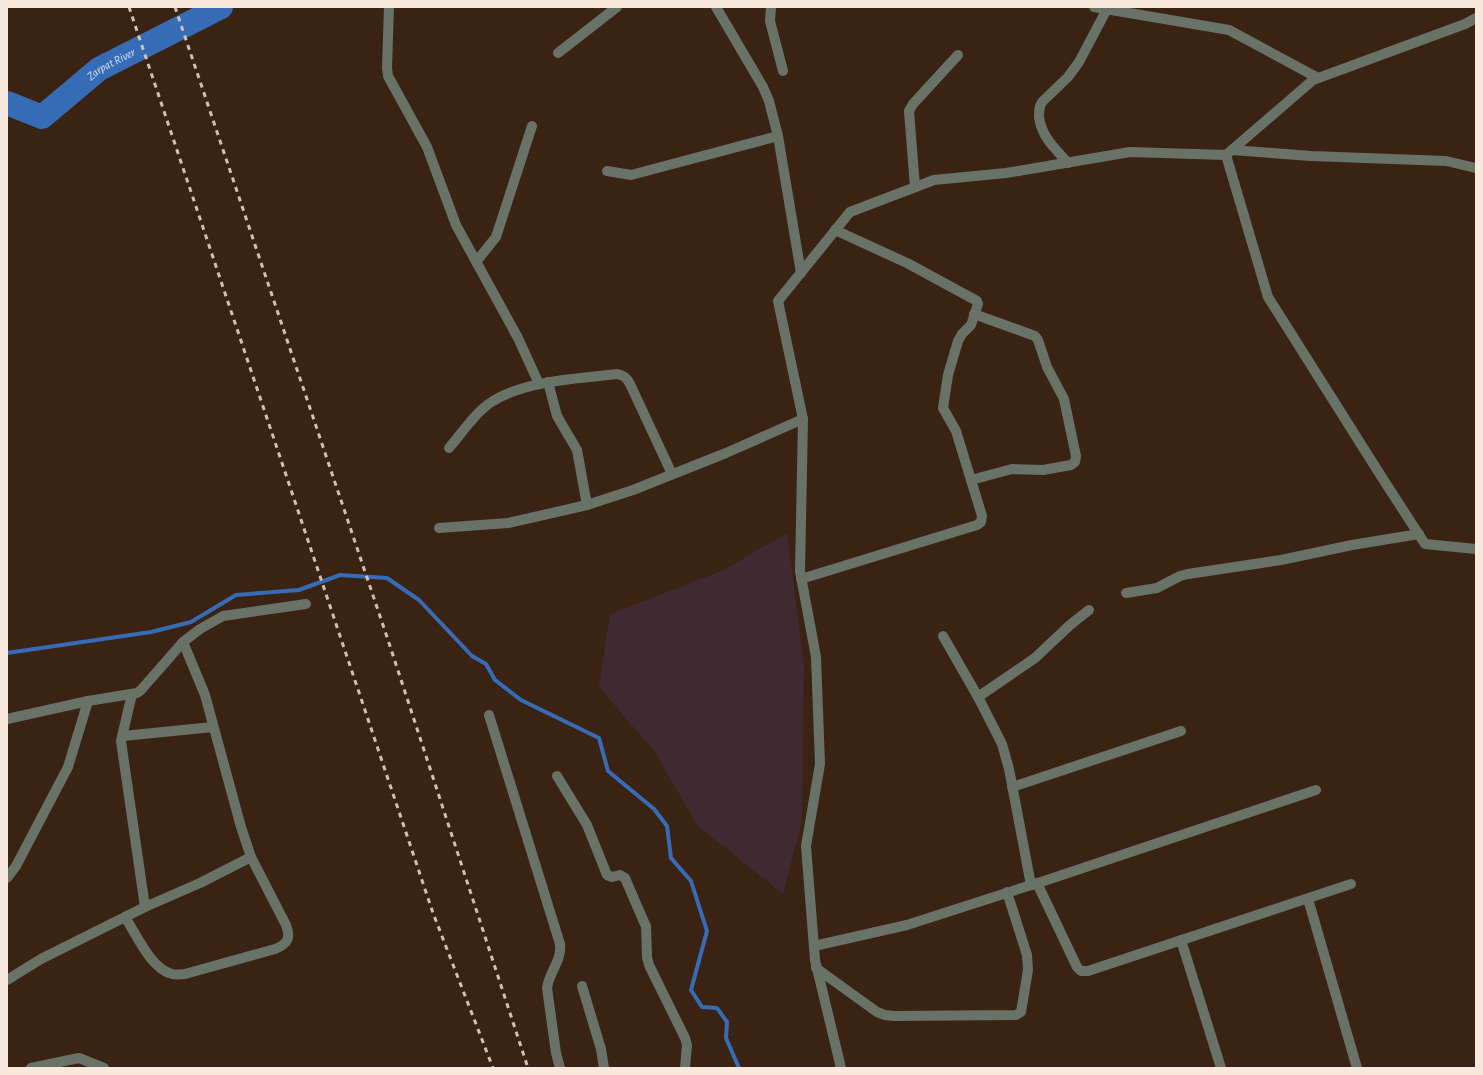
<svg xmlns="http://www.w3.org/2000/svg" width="1483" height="1075" viewBox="0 0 1483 1075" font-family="'Alegreya Sans',sans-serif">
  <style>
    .industrial { fill: #3e2a30 }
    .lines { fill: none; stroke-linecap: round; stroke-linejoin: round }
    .stream { stroke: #366cb5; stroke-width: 4 }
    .river { stroke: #366cb5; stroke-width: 24 }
    .minor { stroke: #697267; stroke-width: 10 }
    .rail { stroke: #d2c0b5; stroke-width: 3; stroke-dasharray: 5 5; stroke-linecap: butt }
    .labels { text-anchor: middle; stroke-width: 3.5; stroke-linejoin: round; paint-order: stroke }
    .water-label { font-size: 12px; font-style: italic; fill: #d1e0f4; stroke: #1a0f08 }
  </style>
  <rect width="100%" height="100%" fill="#3b2313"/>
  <path class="industrial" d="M 787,533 L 804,666 L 802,821 L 783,894 L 698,826 L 654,751 L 599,687 L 610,614 L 724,570 Z"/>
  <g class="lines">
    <path class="stream" d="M 7,653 L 151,632 L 191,622 L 236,595 L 299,590 L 340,575 L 387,578 L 419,600 L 472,656 L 486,664 L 495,680 L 521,700 L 599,738 L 608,771 L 654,809 L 667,826 L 671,858 L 691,881 L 707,931 L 691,990 L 702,1007 L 717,1008 L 727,1022 L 726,1038 L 739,1068"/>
    <path class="river" id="s1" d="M 7,103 L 42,117 L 99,69 L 221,7"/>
    <g class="minor">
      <path d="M 389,7 L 387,68 L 388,76 L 427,147 L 456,225 L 518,338 L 539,384"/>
      <path d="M 716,7 L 763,87 L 769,101 L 778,136 L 801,273"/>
      <path d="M 771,7 L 770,21 L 783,71"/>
      <path d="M 1094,7 L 1229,30 L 1318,78"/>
      <path d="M 558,53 L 617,7"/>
      <path d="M 1232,150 L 1311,156 L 1446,161 L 1476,168"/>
      <path d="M 1226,155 L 1268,297 L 1381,476 L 1425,544 L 1476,549"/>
      <path d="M 1068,163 C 1055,148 1042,138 1039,117 C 1039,111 1039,107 1042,102 L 1068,77 L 1079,62 L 1107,9"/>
      <path d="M 607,171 L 631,175 L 778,136"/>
      <path d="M 915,187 L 909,111 L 913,104 L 958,55"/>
      <path d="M 476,262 L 496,237 L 532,126"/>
      <path d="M 548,382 L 557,416 L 577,450 L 587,505"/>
      <path d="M 449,448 C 462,433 474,414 490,403 C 524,380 577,379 617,374 C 624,375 627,378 630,384 L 672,474"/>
      <path d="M 971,480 L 1012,469 L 1043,470 L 1071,465 L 1075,462 L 1076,456 L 1064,399 L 1047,367 L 1038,340 L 1035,336 L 974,314"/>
      <path d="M 439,528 L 508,523 L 587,505 L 633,490 L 726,453 L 803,419"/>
      <path d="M 801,579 L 977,525 L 981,522 L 982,516 L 956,431 L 943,408 L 948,375 L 958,341 L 962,334 L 971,325 L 978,304 L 977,301 L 909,264 L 835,230"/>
      <path d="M 1126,593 L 1157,588 L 1180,576 L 1188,574 L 1281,560 L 1352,545 L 1419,534"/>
      <path d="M 943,636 L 978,697"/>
      <path d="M 489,715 L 560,944 C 562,961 549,972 547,988 L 556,1053 L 560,1068"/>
      <path d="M 7,719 L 88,701 L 137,693 L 141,690 L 183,642 L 200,629 L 223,616 L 306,604"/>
      <path d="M 123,736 L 213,727"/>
      <path d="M 557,776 L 587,825 L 607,875 L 612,877 L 620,875 L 625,878 L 644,922 L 646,926 L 647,957 L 649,965 L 685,1038 L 687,1045 L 685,1068"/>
      <path d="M 1012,787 L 1181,731"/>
      <path d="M 7,878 L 16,866 L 68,767 L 88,701"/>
      <path d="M 1037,883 L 1077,967 L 1081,971 L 1088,971 L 1351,884"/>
      <path d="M 1032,885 L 1316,790"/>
      <path d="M 1308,899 L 1357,1068"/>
      <path d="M 145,907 L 200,883 L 251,857"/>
      <path d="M 125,917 C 136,934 151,969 172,974 C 176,975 181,974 185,974 L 275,949 C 288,944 291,938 286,925 L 251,857 L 241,827 L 205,695 L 183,642"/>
      <path d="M 1181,940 L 1221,1068"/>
      <path d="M 814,946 L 907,925 L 1031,885 L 1009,769 L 1002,744 L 978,697 L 1035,658 L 1070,625 L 1089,610"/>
      <path d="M 816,968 L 877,1012 L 885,1015 L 894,1016 L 1016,1015 L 1021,1012 L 1028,970 L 1027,955 L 1007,892"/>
      <path d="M 7,980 L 41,959 L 145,907 L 121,741 L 132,694"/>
      <path d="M 582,986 L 601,1049 L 604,1068"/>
      <path d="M 31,1068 L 79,1058 L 104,1068"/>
      <path d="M 841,1068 L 815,960 L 806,846 L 820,764 L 816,657 L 800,571 L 803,419 L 778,301 L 850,212 L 934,180 L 1006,173 L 1130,152 L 1226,155 L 1313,80 L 1465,24 L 1476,18"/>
    </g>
    <g class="rail">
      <path d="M 129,7 L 433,913 L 493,1068"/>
      <path d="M 175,7 L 388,640 L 528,1068"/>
    </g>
  </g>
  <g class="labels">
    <g class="water-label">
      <text dy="4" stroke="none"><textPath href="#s1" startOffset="125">Zarpat River</textPath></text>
    </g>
  </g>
  <rect width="1483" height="1075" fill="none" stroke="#f8e8de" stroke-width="16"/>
</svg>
